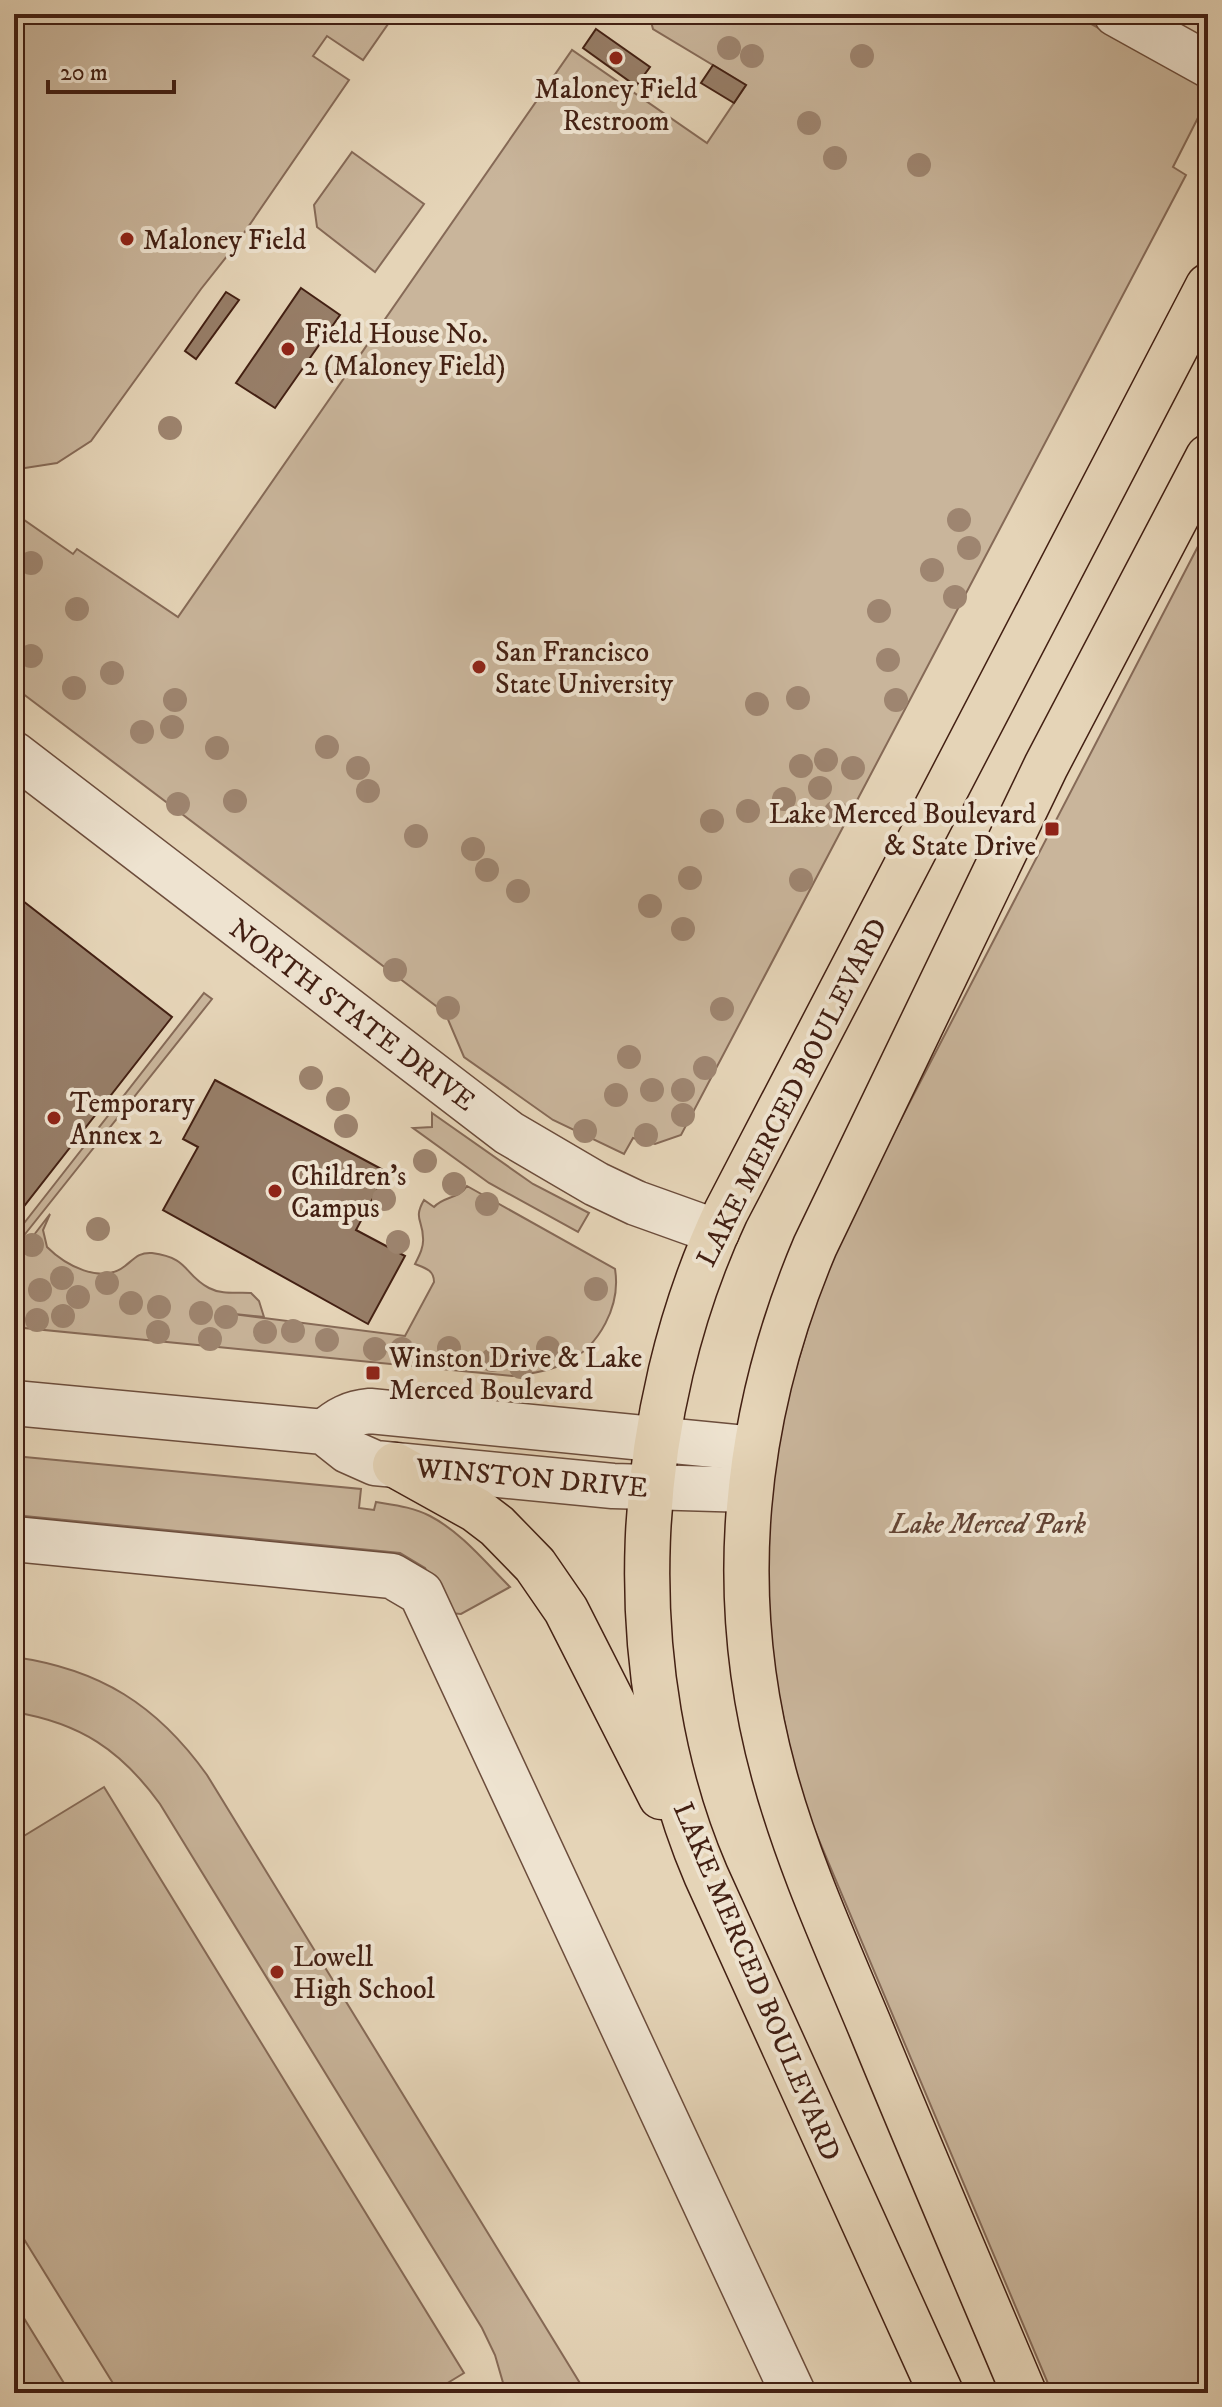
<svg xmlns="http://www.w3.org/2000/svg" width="1222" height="2407" viewBox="0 0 1222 2407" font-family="'IM FELL DW Pica',serif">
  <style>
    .green { fill: #c9b59b; stroke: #866a57; stroke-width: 2 }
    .building { fill: #977e68; stroke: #432013; stroke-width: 2 }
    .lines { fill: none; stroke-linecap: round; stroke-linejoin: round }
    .minor-casing { stroke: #6c4d3c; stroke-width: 47 }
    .major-casing { stroke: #432013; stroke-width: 47 }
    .minor { stroke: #eee3d0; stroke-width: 44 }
    .major { stroke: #e5d4b7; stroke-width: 44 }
    .tree { fill: #9e8570 }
    .poi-dot { fill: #8f2418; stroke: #eee3d0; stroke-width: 3 }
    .labels { text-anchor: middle; stroke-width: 8; stroke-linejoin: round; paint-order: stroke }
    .poi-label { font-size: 28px; fill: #432013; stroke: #eee3d0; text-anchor: start }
    .street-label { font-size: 28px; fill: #432013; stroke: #eee3d0 }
    .park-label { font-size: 28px; font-style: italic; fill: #644535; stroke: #eee3d0 }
  </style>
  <rect width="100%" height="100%" fill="#e5d4b7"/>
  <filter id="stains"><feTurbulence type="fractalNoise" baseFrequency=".0025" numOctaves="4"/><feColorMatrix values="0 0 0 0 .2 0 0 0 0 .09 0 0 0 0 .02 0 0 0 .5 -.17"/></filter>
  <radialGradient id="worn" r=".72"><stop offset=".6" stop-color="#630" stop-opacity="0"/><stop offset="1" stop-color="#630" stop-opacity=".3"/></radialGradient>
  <g class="green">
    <path d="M 14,14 L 395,14 L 363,60 L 327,36 L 313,56 L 349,80 L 235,246 L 201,289 L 91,441 L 57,463 L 25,468 L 14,466 Z"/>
    <path d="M 649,14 L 1073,14 L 1208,89 L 1208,98 L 1173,167 L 1186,175 L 681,1135 L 655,1144 L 633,1138 L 624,1154 L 553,1120 L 464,1057 L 447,1017 L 436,1006 L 14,687 L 14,513 L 73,554 L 77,549 L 178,617 L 572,50 L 707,143 L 746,85 L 653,29 Z"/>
    <path d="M 352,152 L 424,204 L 375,272 L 317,227 L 314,205 Z"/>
    <path d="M 1208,527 L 1208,2393 L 1052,2393 L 810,1819 L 794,1768 L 772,1663 L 768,1611 L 768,1505 L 782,1415 L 829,1258 Z"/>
    <path d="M 204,993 L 212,999 L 14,1248 L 14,1236 Z"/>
    <path d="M 432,1113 L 533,1184 L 589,1213 L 578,1232 L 489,1183 L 413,1128 L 432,1127 Z"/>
    <path d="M 467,1186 L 615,1269 C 621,1305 600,1346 566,1363 C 549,1371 531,1374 512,1376 L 14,1327 L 14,1261 L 50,1214 L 43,1230 L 47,1247 C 65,1265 101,1285 125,1266 C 134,1259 139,1252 152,1253 C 190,1258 183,1274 209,1288 C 222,1295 237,1292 251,1293 L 259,1301 L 264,1317 L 225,1313 L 405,1336 L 434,1282 C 434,1270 425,1268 415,1264 C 419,1256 424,1247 423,1238 C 423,1220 413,1219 424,1200 L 434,1207 C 444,1196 459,1199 467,1186 Z"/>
    <path d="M 14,1456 L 361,1489 L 359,1508 L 374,1510 L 376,1502 C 394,1505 413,1507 430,1516 C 461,1532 486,1563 510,1587 L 461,1614 L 450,1613 L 425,1568 L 400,1553 L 14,1515 Z"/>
    <path d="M 14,1657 C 100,1669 157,1705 207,1775 L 586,2393 L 506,2393 L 495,2355 L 482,2328 L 160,1804 C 121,1750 80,1723 14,1712 Z"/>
    <path d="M 104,1787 L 464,2373 L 431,2393 L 119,2393 L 14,2223 L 14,1842 Z"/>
    <path d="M 14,2302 L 70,2393 L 14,2393 Z"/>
  </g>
  <g class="building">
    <path d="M 596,29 L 650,67 L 636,86 L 583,48 Z"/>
    <path d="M 713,65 L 746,85 L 734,103 L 701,83 Z"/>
    <path d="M 301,288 L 340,315 L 275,408 L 236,383 Z"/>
    <path d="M 226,292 L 239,300 L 196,359 L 185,351 Z"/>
    <path d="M 14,894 L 172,1017 L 14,1219 Z"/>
    <path d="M 215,1080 L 387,1172 L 356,1230 L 405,1256 L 368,1324 L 163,1210 L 198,1147 L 183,1139 Z"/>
  </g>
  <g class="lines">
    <defs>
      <g id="minor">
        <path d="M 1116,14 L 1208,65"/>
        <path d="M 14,754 L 509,1133 L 596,1184 L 636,1203 L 717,1232"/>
        <path d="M 14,1403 L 324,1432 L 348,1451 L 375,1463 L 613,1486 L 750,1490"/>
        <path d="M 324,1432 C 339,1419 350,1413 370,1411 L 755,1449"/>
        <path d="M 14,1539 L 392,1576 L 421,1593 L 793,2393"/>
      </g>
      <g id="major">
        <path d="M 395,1465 L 476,1510 L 497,1526 L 535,1565 L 566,1610 L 661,1797"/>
        <path d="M 941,2393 L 706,1875 C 618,1670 632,1412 726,1212 L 1208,286"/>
        <path d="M 1024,2393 C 973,2272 921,2151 871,2029 C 836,1945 798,1862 774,1774 C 725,1595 743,1416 815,1246 L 1046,766 L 1208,457"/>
      </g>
    </defs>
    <use href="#minor" class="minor-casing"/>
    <use href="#major" class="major-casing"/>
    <use href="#minor" class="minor"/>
    <use href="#major" class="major"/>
  </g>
  <g class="tree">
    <circle cx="729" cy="48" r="12"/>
    <circle cx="752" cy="56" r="12"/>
    <circle cx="862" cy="56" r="12"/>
    <circle cx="809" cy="123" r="12"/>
    <circle cx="835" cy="158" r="12"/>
    <circle cx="919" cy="165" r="12"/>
    <circle cx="170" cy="428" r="12"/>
    <circle cx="959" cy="520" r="12"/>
    <circle cx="969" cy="548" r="12"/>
    <circle cx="31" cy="563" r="12"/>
    <circle cx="932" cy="570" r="12"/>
    <circle cx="955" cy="597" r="12"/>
    <circle cx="77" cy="609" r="12"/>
    <circle cx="879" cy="611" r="12"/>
    <circle cx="31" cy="656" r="12"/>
    <circle cx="888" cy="660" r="12"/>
    <circle cx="112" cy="673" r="12"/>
    <circle cx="74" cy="688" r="12"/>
    <circle cx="798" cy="698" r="12"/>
    <circle cx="175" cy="700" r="12"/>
    <circle cx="896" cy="700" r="12"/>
    <circle cx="757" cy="704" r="12"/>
    <circle cx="172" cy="727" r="12"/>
    <circle cx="142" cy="732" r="12"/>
    <circle cx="327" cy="747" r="12"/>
    <circle cx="217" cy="748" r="12"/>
    <circle cx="826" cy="760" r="12"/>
    <circle cx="801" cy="766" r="12"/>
    <circle cx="358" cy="768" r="12"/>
    <circle cx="853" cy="768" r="12"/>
    <circle cx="820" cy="788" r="12"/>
    <circle cx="368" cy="791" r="12"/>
    <circle cx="784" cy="799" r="12"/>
    <circle cx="235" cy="801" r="12"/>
    <circle cx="178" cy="804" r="12"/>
    <circle cx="748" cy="811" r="12"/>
    <circle cx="836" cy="812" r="12"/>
    <circle cx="712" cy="821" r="12"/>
    <circle cx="416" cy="836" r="12"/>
    <circle cx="473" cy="849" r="12"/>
    <circle cx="487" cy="870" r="12"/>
    <circle cx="690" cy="878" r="12"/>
    <circle cx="801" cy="880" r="12"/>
    <circle cx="518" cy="891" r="12"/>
    <circle cx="650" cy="906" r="12"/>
    <circle cx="683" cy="929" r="12"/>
    <circle cx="395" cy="970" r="12"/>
    <circle cx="448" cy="1008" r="12"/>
    <circle cx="722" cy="1009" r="12"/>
    <circle cx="629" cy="1057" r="12"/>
    <circle cx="705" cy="1068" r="12"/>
    <circle cx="311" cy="1078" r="12"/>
    <circle cx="652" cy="1090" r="12"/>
    <circle cx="683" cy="1090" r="12"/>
    <circle cx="616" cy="1095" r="12"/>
    <circle cx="338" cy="1099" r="12"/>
    <circle cx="683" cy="1115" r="12"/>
    <circle cx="346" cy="1126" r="12"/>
    <circle cx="585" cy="1131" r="12"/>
    <circle cx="646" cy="1135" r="12"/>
    <circle cx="425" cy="1161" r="12"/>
    <circle cx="454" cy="1184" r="12"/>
    <circle cx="384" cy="1199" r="12"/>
    <circle cx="487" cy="1204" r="12"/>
    <circle cx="98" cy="1229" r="12"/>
    <circle cx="398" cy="1242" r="12"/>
    <circle cx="32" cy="1245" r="12"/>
    <circle cx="62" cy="1278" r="12"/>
    <circle cx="107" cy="1283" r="12"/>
    <circle cx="596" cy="1289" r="12"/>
    <circle cx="40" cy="1290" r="12"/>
    <circle cx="78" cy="1297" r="12"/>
    <circle cx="131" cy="1303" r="12"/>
    <circle cx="159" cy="1307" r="12"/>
    <circle cx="201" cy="1313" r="12"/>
    <circle cx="63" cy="1316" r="12"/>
    <circle cx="226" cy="1317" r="12"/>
    <circle cx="37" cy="1320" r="12"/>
    <circle cx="293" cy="1331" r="12"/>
    <circle cx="158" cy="1332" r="12"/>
    <circle cx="265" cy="1332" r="12"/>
    <circle cx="210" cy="1339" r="12"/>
    <circle cx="327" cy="1340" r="12"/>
    <circle cx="449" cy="1348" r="12"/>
    <circle cx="548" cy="1348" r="12"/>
    <circle cx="375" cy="1349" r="12"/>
    <circle cx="402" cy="1349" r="12"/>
    <circle cx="492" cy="1360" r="12"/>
    <circle cx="521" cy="1367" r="12"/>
  </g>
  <g class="poi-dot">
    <circle cx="616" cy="58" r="8"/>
    <circle cx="127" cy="239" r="8"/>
    <circle cx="288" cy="349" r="8"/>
    <circle cx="479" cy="667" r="8"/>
    <rect x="1044" y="821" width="16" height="16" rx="4"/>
    <circle cx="54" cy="1118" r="8"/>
    <circle cx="275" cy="1191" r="8"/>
    <rect x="365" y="1365" width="16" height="16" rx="4"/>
    <circle cx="277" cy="1972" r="8"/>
  </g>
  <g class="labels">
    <g class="poi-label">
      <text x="616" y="98" text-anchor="middle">Maloney Field<tspan x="616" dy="32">Restroom</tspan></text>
      <text x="143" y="249">Maloney Field</text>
      <text x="304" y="343">Field House No.<tspan x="304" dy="32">2 (Maloney Field)</tspan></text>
      <text x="495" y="661">San Francisco<tspan x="495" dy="32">State University</tspan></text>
      <text x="1036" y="823" text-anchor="end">Lake Merced Boulevard<tspan x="1036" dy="32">&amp; State Drive</tspan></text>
      <text x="70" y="1112">Temporary<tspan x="70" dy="32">Annex 2</tspan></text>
      <text x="291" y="1185">Children's<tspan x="291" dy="32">Campus</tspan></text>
      <text x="389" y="1367">Winston Drive &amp; Lake<tspan x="389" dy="32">Merced Boulevard</tspan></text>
      <text x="293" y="1966">Lowell<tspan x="293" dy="32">High School</tspan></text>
    </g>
    <g class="street-label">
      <text transform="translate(353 1014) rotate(37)" y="10">NORTH STATE DRIVE</text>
      <text transform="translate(791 1092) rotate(-63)" y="10">LAKE MERCED BOULEVARD</text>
      <text transform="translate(532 1477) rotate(5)" y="10">WINSTON DRIVE</text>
      <text transform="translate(758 1981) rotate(67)" y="10">LAKE MERCED BOULEVARD</text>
    </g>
    <g class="park-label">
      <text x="988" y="1533">Lake Merced Park</text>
    </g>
  </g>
  <rect width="1222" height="2407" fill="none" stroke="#e5d4b7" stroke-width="48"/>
  <rect x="16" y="16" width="1190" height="2375" fill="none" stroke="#432013" stroke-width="4"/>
  <rect x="24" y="24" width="1174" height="2359" fill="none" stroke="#432013" stroke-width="2"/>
  <path d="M48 80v12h126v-12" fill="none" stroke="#432013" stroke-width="4"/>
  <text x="60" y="80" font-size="24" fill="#432013" stroke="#eee3d0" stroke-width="6" paint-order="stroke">20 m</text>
  <rect width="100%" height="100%" filter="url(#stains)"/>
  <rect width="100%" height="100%" fill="url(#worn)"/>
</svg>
